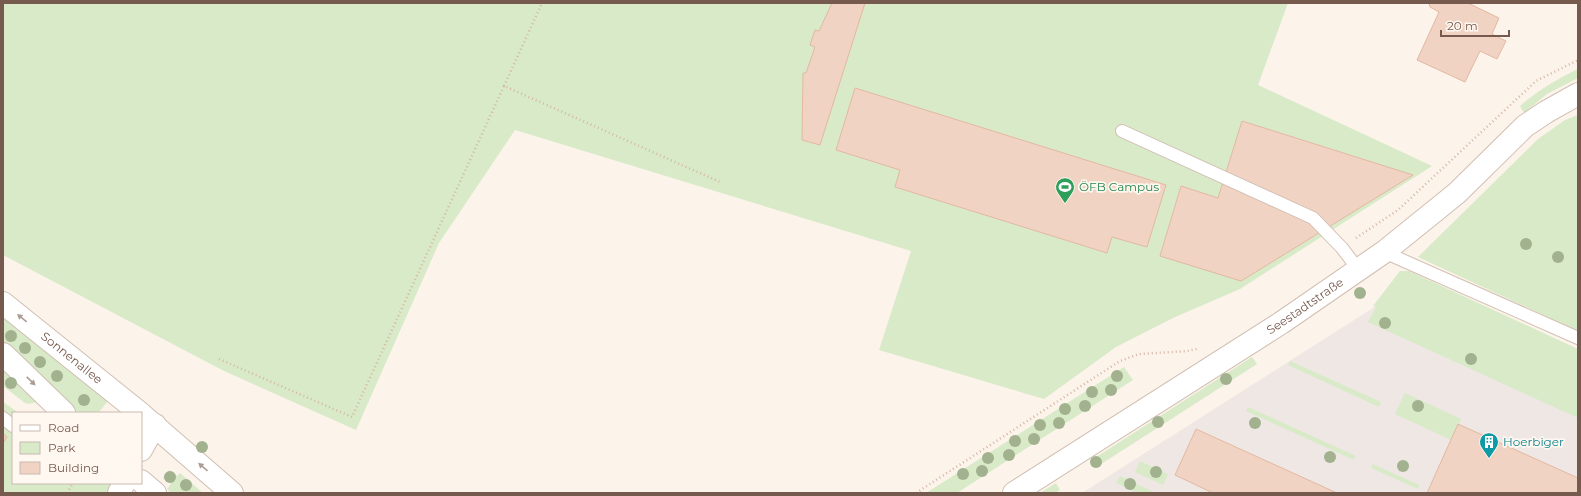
<svg xmlns="http://www.w3.org/2000/svg" width="1581" height="496" viewBox="0 0 1581 496" font-family="Montserrat,sans-serif">
  <style>
    .industrial { fill: #eee7e3 }
    .green { fill: #d8eac8 }
    .building { fill: #f1d3c3; stroke: #e3b8a3 }
    .lines { fill: none; stroke-linecap: round; stroke-linejoin: round }
    .service-casing { stroke: #d1beb2; stroke-width: 14 }
    .minor-casing { stroke: #d1beb2; stroke-width: 24 }
    .tertiary-casing { stroke: #d1beb2; stroke-width: 24 }
    .path { stroke: #d6b6a5; stroke-width: 2.5; stroke-dasharray: 1 3; stroke-linecap: butt }
    .service { stroke: #fff; stroke-width: 12 }
    .minor { stroke: #fff; stroke-width: 22 }
    .tertiary { stroke: #fff; stroke-width: 22 }
    .tree { fill: #a2b28f }
    .oneway { fill: #ad9c95 }
    .labels { text-anchor: middle; stroke-width: 3.5; stroke-linejoin: round; paint-order: stroke }
    .leisure-label { font-size: 12px; fill: #27864d; stroke: #fff8f1; text-anchor: start }
    .street-label { font-size: 12px; fill: #775a4e; stroke: #fff8f1 }
    .culture-label { font-size: 12px; fill: #0d838f; stroke: #fff8f1; text-anchor: start }
  </style>
  <rect width="100%" height="100%" fill="#fcf4ea"/>
  <path class="industrial" d="M 1376,306 L 1578,397 L 1578,493 L 1082,493 Z"/>
  <g class="green">
    <path d="M 3,3 L 1288,3 L 1258,85 L 1432,166 L 1240,289 L 1173,318 L 1116,347 L 1044,399 L 879,350 L 911,251 L 515,130 L 439,243 L 356,430 L 224,371 L 3,255 Z"/>
    <path d="M 1578,69 L 1578,78 L 1547,94 L 1524,113 L 1520,106 C 1537,91 1557,79 1578,69 Z"/>
    <path d="M 1578,115 L 1578,331 L 1418,257 L 1538,139 L 1565,120 Z"/>
    <path d="M 1400,271 L 1409,271 L 1578,349 L 1578,418 L 1368,322 L 1376,307 L 1373,306 Z"/>
    <path d="M 3,318 L 109,400 L 98,413 L 76,413 L 48,389 L 3,343 Z"/>
    <path d="M 1252,357 L 1257,364 L 1095,468 L 1090,461 Z"/>
    <path d="M 1290,361 L 1381,402 L 1379,407 L 1288,365 Z"/>
    <path d="M 1124,367 L 1133,380 L 957,493 L 926,493 Z"/>
    <path d="M 3,368 L 36,402 L 29,404 L 25,403 L 3,386 Z"/>
    <path d="M 1405,393 L 1461,419 L 1451,440 L 1395,414 Z"/>
    <path d="M 3,402 L 19,413 L 13,413 L 13,483 L 114,483 L 108,493 L 3,493 Z"/>
    <path d="M 1248,407 L 1356,456 L 1354,460 L 1246,411 Z"/>
    <path d="M 1140,461 L 1168,474 L 1163,485 L 1135,472 Z"/>
    <path d="M 1373,464 L 1419,485 L 1418,489 L 1371,468 Z"/>
    <path d="M 169,470 L 177,476 L 180,473 L 203,493 L 171,493 L 167,489 L 171,484 L 163,478 Z"/>
    <path d="M 1120,476 L 1156,493 L 1137,493 L 1116,483 Z"/>
    <path d="M 1056,483 L 1060,490 L 1055,493 L 1040,493 Z"/>
  </g>
  <g class="building">
    <path d="M 832,3 L 865,3 L 820,145 L 802,140 L 803,73 L 806,73 L 815,47 L 810,45 L 815,30 L 819,31 Z"/>
    <path d="M 1429,3 L 1468,3 L 1499,18 L 1492,34 L 1506,41 L 1497,59 L 1480,51 L 1465,82 L 1417,60 L 1439,12 L 1430,7 Z"/>
    <path d="M 855,88 L 1166,185 L 1147,247 L 1112,237 L 1107,253 L 895,187 L 900,170 L 836,150 Z"/>
    <path d="M 1242,121 L 1413,175 L 1241,281 L 1160,256 L 1181,186 L 1218,198 Z"/>
    <path d="M 1458,424 L 1578,478 L 1578,493 L 1427,493 Z"/>
    <path d="M 1196,429 L 1337,493 L 1213,493 L 1175,475 Z"/>
    <path d="M 3,434 L 7,437 L 3,443 Z"/>
  </g>
  <g class="lines">
    <defs>
      <g id="service">
        <path d="M 1122,131 L 1313,218 L 1342,248 L 1358,269"/>
        <path d="M 1384,252 L 1578,338"/>
        <path d="M 3,418 L 13,426"/>
      </g>
      <g id="minor">
        <path d="M 141,450 L 155,425"/>
        <path d="M 119,493 L 124,483"/>
      </g>
      <g id="tertiary">
        <path id="s1" d="M 3,303 L 140,413"/>
        <path d="M 3,354 L 64,413"/>
        <path d="M 141,414 L 232,493"/>
        <path d="M 141,481 L 155,493"/>
        <path id="s2" d="M 1014,493 L 1281,323 L 1384,252 L 1457,193 L 1525,126 L 1546,112 L 1578,94"/>
      </g>
    </defs>
    <use href="#service" class="service-casing"/>
    <use href="#minor" class="minor-casing"/>
    <use href="#tertiary" class="tertiary-casing"/>
    <g class="path">
      <path d="M 504,86 L 542,3"/>
      <path d="M 1356,238 L 1398,210 L 1536,81 L 1578,60"/>
      <path d="M 219,359 L 352,417 L 504,86 L 720,182"/>
      <path d="M 67,493 L 73,483"/>
      <path d="M 916,493 L 1120,361 L 1139,354 L 1187,351 L 1197,349"/>
    </g>
    <use href="#service" class="service"/>
    <use href="#minor" class="minor"/>
    <use href="#tertiary" class="tertiary"/>
  </g>
  <g class="tree">
    <circle cx="1526" cy="244" r="6"/>
    <circle cx="1558" cy="257" r="6"/>
    <circle cx="1360" cy="293" r="6"/>
    <circle cx="1385" cy="323" r="6"/>
    <circle cx="11" cy="336" r="6"/>
    <circle cx="25" cy="348" r="6"/>
    <circle cx="1471" cy="359" r="6"/>
    <circle cx="40" cy="362" r="6"/>
    <circle cx="57" cy="376" r="6"/>
    <circle cx="1117" cy="376" r="6"/>
    <circle cx="1226" cy="379" r="6"/>
    <circle cx="11" cy="383" r="6"/>
    <circle cx="1111" cy="390" r="6"/>
    <circle cx="1092" cy="392" r="6"/>
    <circle cx="84" cy="400" r="6"/>
    <circle cx="1085" cy="406" r="6"/>
    <circle cx="1418" cy="406" r="6"/>
    <circle cx="1065" cy="409" r="6"/>
    <circle cx="1158" cy="422" r="6"/>
    <circle cx="1059" cy="423" r="6"/>
    <circle cx="1255" cy="423" r="6"/>
    <circle cx="1040" cy="425" r="6"/>
    <circle cx="1034" cy="439" r="6"/>
    <circle cx="1015" cy="441" r="6"/>
    <circle cx="202" cy="447" r="6"/>
    <circle cx="1009" cy="455" r="6"/>
    <circle cx="1330" cy="457" r="6"/>
    <circle cx="988" cy="458" r="6"/>
    <circle cx="1096" cy="462" r="6"/>
    <circle cx="1403" cy="466" r="6"/>
    <circle cx="982" cy="471" r="6"/>
    <circle cx="1156" cy="472" r="6"/>
    <circle cx="963" cy="474" r="6"/>
    <circle cx="170" cy="477" r="6"/>
    <circle cx="1130" cy="484" r="6"/>
    <circle cx="186" cy="485" r="6"/>
  </g>
  <defs><path id="oneway-solid" d="M-6-.8H1V-3.2L6.5 0L1 3.2V.8H-6Z"/></defs>
  <g class="oneway">
    <use href="#oneway-solid" transform="translate(22 318) rotate(-141)"/>
    <use href="#oneway-solid" transform="translate(31 381) rotate(44)"/>
    <use href="#oneway-solid" transform="translate(203 467) rotate(-139)"/>
  </g>
  <defs>
    <symbol id="stadium-pin" viewBox="-11 -11 22 30"><path d="M0 17L-7.5 6A9.5 9.5 0 1 1 7.5 6Z" fill="#2e9e5b" stroke="#fff8f1"/><path d="M0-5a6.5 5 0 1 0 0 10a6.5 5 0 1 0 0-10ZM-3.5-1.8h7v3.6h-7Z" fill="#fff"/></symbol>
    <symbol id="building-pin" viewBox="-11 -11 22 30"><path d="M0 17L-7.5 6A9.5 9.5 0 1 1 7.5 6Z" fill="#0f9aa8" stroke="#fff8f1"/><path d="M-4-6H4V6H1V3H-1V6H-4ZM-2.5-4.3h1.7v1.8h-1.7ZM.8-4.3h1.7v1.8H.8ZM-2.5-1h1.7V.8h-1.7ZM.8-1h1.7V.8H.8Z" fill="#fff"/></symbol>
  </defs>
  <g fill-rule="evenodd">
    <use href="#stadium-pin" x="1054" y="176" width="22" height="30"/>
    <use href="#building-pin" x="1478" y="431" width="22" height="30"/>
  </g>
  <g class="labels">
    <g class="leisure-label">
      <text x="1079" y="191">ÖFB Campus</text>
    </g>
    <g class="street-label">
      <text dy="4" stroke="none"><textPath href="#s2" startOffset="346">Seestadtstraße</textPath></text>
      <text dy="4" stroke="none"><textPath href="#s1" startOffset="88">Sonnenallee</textPath></text>
    </g>
    <g class="culture-label">
      <text x="1503" y="446">Hoerbiger</text>
    </g>
  </g>
  <rect width="1581" height="496" fill="none" stroke="#775a4e" stroke-width="8"/>
  <rect x="12" y="412" width="130" height="72" fill="#fff8f1" stroke="#c9b9b0"/>
  <rect x="20" y="425" width="20" height="6" fill="#ffffff" stroke="#c9b9b0"/>
  <text x="48" y="432" font-size="12" fill="#775a4e">Road</text>
  <rect x="20" y="442" width="20" height="12" fill="#d8eac8" stroke="#c9b9b0"/>
  <text x="48" y="452" font-size="12" fill="#775a4e">Park</text>
  <rect x="20" y="462" width="20" height="12" fill="#f1d3c3" stroke="#c9b9b0"/>
  <text x="48" y="472" font-size="12" fill="#775a4e">Building</text>
  <path d="M1441 30v6h68v-6" fill="none" stroke="#775a4e" stroke-width="2"/>
  <text x="1447" y="30" font-size="12" fill="#775a4e" stroke="#fff8f1" stroke-width="3" paint-order="stroke">20 m</text>
</svg>
